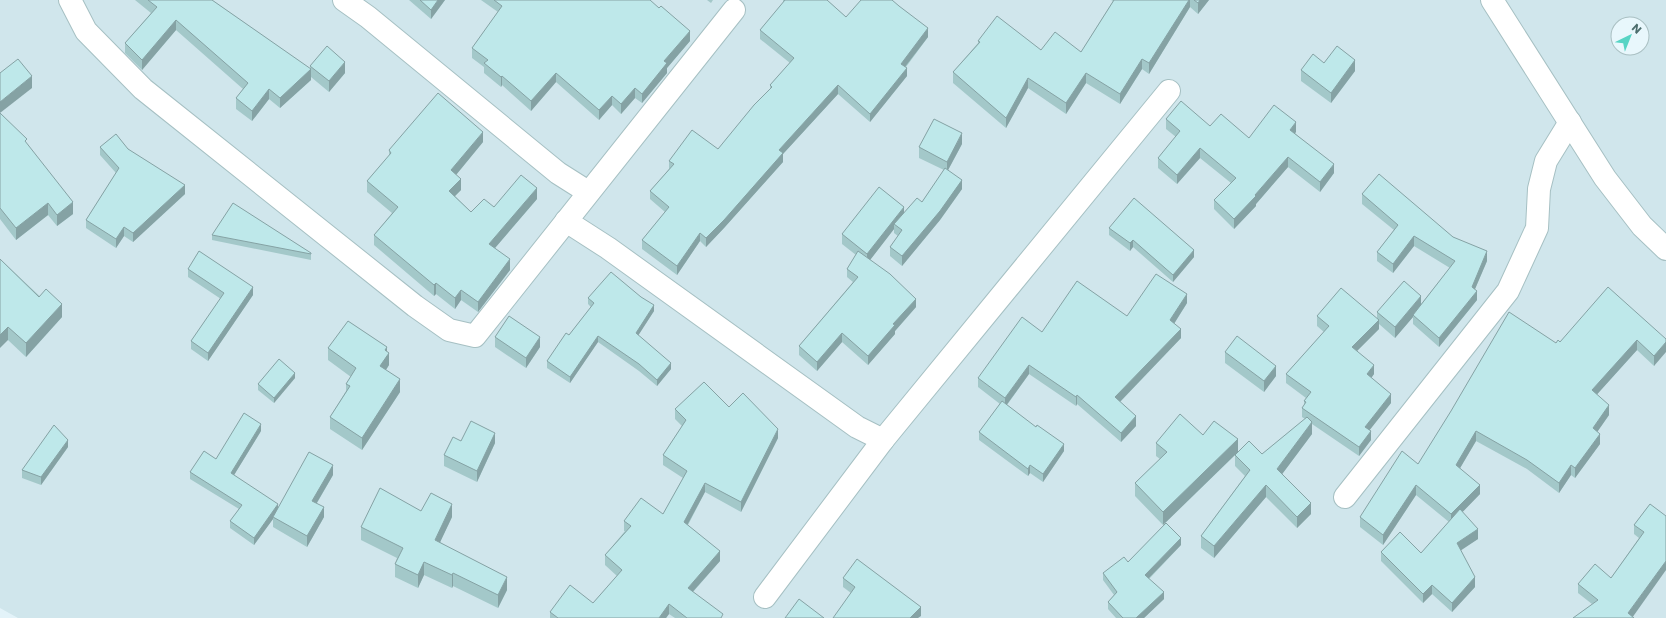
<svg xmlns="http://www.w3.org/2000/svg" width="1666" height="618" viewBox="0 0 1666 618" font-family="Poppins,sans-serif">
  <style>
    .residential { fill: #d0e6ec; fill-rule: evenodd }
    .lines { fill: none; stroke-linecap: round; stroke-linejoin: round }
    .minor-casing { stroke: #a6c0c3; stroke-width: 24 }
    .tertiary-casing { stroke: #a6c0c3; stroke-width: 24 }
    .minor { stroke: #fff; stroke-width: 22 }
    .tertiary { stroke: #fff; stroke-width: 22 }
    .wall { fill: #a3c8c9 }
    .shaded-wall { fill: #85a2a4 }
    .building { fill: #bee8ea; stroke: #85a2a4 }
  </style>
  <rect width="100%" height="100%" fill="#e3f3f9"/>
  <path class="residential" d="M 0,0 L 1666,0 L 1666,618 L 18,618 L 0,608 ZM 1618,24 L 1642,24 L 1642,48 L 1618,48 Z"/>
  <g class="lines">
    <defs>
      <g id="minor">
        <path d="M 70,0 L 86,31 L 143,89 L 415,306 L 449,330 L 475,336 L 734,10"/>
        <path d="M 344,0 L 368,17 L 558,173 L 588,192"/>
        <path d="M 566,221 L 608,248 L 857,427 L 883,440"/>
        <path d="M 1345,497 L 1508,291 L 1537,228 L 1539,189 L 1546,161 L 1570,122"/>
        <path d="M 765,597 L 883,440 L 1169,91"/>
      </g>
      <path id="tertiary" d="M 1492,0 L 1605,178 L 1642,226 L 1666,249"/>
    </defs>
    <use href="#minor" class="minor-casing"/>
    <use href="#tertiary" class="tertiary-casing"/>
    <use href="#minor" class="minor"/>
    <use href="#tertiary" class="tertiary"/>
  </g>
  <g class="wall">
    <path d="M 135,0 L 212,0 L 310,69 L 310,66 L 345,73 L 329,92 L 311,77 L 311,80 L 280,108 L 269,99 L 252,121 L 236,109 L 236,98 L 243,89 L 176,30 L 142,70 L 125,53 L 125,43 L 151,13 Z"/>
    <path d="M 409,0 L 445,0 L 431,19 Z"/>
    <path d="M 481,0 L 650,0 L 690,41 L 667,68 L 667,73 L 642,103 L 635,98 L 621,114 L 612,105 L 599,120 L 556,82 L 531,111 L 502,85 L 501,87 L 484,73 L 484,67 L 472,58 L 472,48 L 498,12 Z"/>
    <path d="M 707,0 L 713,0 L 711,3 Z"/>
    <path d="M 783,0 L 827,0 L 846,17 L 928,37 L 906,67 L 907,76 L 870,122 L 838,94 L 783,154 L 783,162 L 724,228 L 706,247 L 700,241 L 677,275 L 642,249 L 642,240 L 665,212 L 650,199 L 650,191 L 669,169 L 669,161 L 718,149 L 770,89 L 770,85 L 790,63 L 760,39 L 760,30 L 783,3 Z"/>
    <path d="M 1111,0 L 1209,0 L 1198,14 L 1190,7 L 1149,74 L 1142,69 L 1120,104 L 1086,83 L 1066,114 L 1028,88 L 1006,128 L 953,83 L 953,72 L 978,43 L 978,41 L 1041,50 L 1081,52 L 1113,1 Z"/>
    <path d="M 1324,63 L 1355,71 L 1331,103 L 1301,81 L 1301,70 Z"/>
    <path d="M 0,113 L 27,144 L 73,214 L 57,226 L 48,215 L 16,240 L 0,219 Z"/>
    <path d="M 1166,119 L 1210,126 L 1249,138 L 1296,132 L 1295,133 L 1334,173 L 1320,192 L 1288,167 L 1256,204 L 1256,206 L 1234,229 L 1214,209 L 1214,200 L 1231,183 L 1200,158 L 1177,184 L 1158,168 L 1158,158 L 1176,137 L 1166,129 Z"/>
    <path d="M 483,142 L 456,175 L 461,190 L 455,196 L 471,212 L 537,199 L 495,248 L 510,270 L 478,312 L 461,300 L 455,309 L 436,294 L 434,296 L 374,245 L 374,235 L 392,213 L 367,192 L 367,181 L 389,156 L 389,150 Z"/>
    <path d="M 962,144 L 948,170 L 962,189 L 940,220 L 902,266 L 890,256 L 890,247 L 898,236 L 894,233 L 894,229 L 870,260 L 916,307 L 895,331 L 895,334 L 868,365 L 842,342 L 817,371 L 799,355 L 799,346 L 853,282 L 847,277 L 847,269 L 856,255 L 842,244 L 842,234 L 904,213 L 922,202 L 944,170 L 919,158 L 919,147 Z"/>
    <path d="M 100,147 L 128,149 L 185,194 L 133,242 L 124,236 L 116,248 L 86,228 L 86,220 L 116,173 L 100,155 Z"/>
    <path d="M 1362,194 L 1453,237 L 1487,261 L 1475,289 L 1477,300 L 1439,347 L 1413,324 L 1413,317 L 1395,338 L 1379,324 L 1379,329 L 1357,351 L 1374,374 L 1371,378 L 1391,403 L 1369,430 L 1371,440 L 1359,456 L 1312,424 L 1312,434 L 1282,474 L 1311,514 L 1297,528 L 1266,497 L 1214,558 L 1201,548 L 1201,536 L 1245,476 L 1235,466 L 1235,455 L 1163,525 L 1135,496 L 1135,483 L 1160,459 L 1156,456 L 1156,443 L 1203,435 L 1238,451 L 1262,454 L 1305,419 L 1302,417 L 1302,408 L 1304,405 L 1304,401 L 1306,398 L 1286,383 L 1286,374 L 1324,332 L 1317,326 L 1317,316 L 1377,318 L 1377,312 L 1421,304 L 1450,268 L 1414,246 L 1393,273 L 1377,261 L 1377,252 L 1394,230 L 1362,204 Z"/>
    <path d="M 1109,228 L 1194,257 L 1173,282 L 1133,247 L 1130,251 L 1109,235 Z"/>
    <path d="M 212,235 L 311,253 L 311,260 L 212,240 Z"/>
    <path d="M 0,259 L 62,317 L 26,357 L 8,340 Z"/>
    <path d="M 188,269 L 253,295 L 208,361 L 191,349 L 191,341 L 221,299 L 188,277 Z"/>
    <path d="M 588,298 L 654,311 L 638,335 L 671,369 L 657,386 L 639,371 L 598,342 L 570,383 L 547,368 L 547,361 L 569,335 L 591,307 L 588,304 Z"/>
    <path d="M 1187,303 L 1174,324 L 1181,338 L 1120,402 L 1136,426 L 1121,442 L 1077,404 L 1076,406 L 1029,374 L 1007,405 L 1064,451 L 1043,482 L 1030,473 L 1028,476 L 979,440 L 979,432 L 1000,404 L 978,387 L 978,378 L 1042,332 L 1127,316 Z"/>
    <path d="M 495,337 L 540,347 L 526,368 L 495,347 Z"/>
    <path d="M 1666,339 L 1654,366 L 1637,350 L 1597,394 L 1609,415 L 1597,432 L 1600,444 L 1575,478 L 1571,475 L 1559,493 L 1527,469 L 1476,441 L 1460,468 L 1480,494 L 1462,512 L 1478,539 L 1460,550 L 1475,587 L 1452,612 L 1432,594 L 1423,603 L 1381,561 L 1381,552 L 1421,553 L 1449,522 L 1416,495 L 1383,545 L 1360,527 L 1360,517 L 1418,464 L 1556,343 L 1560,342 Z"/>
    <path d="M 328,348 L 387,351 L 389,365 L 386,370 L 400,392 L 362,450 L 330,429 L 330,417 L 346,391 L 346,384 L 351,377 L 328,360 Z"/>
    <path d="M 1225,352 L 1276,376 L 1264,392 L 1225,363 Z"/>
    <path d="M 295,378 L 274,403 L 258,390 L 258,384 Z"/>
    <path d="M 729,407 L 778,438 L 741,512 L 705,492 L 688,525 L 720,561 L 693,592 L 721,618 L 675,618 L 669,614 L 666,618 L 550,618 L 550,612 L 593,603 L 617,576 L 605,565 L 605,555 L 625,531 L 624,531 L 624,521 L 663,514 L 683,478 L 663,465 L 663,455 L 682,426 L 675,419 L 675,409 Z"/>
    <path d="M 261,431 L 234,475 L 278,507 L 333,475 L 317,503 L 324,517 L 307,547 L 273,527 L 273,519 L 254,545 L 230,528 L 230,521 L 239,509 L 190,479 L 190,472 L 216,459 Z"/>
    <path d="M 461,441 L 495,443 L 477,482 L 444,466 L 444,455 Z"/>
    <path d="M 68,447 L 41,485 L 22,478 L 22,470 Z"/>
    <path d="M 1650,504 L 1666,570 L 1592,604 L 1578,593 L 1578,584 L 1611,578 L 1639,538 L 1634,534 L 1634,525 Z"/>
    <path d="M 421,511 L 452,517 L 440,542 L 507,590 L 498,608 L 453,586 L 452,588 L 424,575 L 418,588 L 395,577 L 395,564 L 397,558 L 361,540 L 361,527 Z"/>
    <path d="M 1181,545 L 1149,579 L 1164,599 L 1144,618 L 1116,618 L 1108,609 L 1108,602 L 1114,595 L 1103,580 L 1103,573 L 1128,562 Z"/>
    <path d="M 843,578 L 921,616 L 851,593 L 843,587 Z"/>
  </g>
  <g class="shaded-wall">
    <path d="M 438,0 L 445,0 L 431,19 L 431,10 Z"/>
    <path d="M 1189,0 L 1190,0 L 1190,7 L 1149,74 L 1149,63 Z"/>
    <path d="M 1200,0 L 1209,0 L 1198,14 L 1198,3 Z"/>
    <path d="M 176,20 L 176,30 L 142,70 L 142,60 Z"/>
    <path d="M 928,28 L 928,37 L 901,72 L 901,64 Z"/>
    <path d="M 690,31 L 690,41 L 667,68 L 667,73 L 642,103 L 642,94 L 664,61 Z"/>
    <path d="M 1142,59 L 1142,69 L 1120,104 L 1120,94 Z"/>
    <path d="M 1355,60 L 1355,71 L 1331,103 L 1331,93 Z"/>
    <path d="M 345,62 L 345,73 L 329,92 L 329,81 Z"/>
    <path d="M 907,68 L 907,76 L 870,122 L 870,114 Z"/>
    <path d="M 311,69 L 311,80 L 280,108 L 280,98 Z"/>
    <path d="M 556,73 L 556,82 L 531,111 L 531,101 Z"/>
    <path d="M 1086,73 L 1086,83 L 1066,114 L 1066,103 Z"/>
    <path d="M 32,76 L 32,88 L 0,113 L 0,102 Z"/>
    <path d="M 502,76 L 502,85 L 501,87 L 501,77 Z"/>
    <path d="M 1028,78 L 1028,88 L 1006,128 L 1006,118 Z"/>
    <path d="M 838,85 L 838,94 L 783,154 L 783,162 L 724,228 L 706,247 L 706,238 L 779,150 Z"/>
    <path d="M 635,88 L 635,98 L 621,114 L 621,104 Z"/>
    <path d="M 269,89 L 269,99 L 252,121 L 252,111 Z"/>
    <path d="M 612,96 L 612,105 L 599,120 L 599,110 Z"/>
    <path d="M 1296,122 L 1296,132 L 1290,139 L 1290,130 Z"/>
    <path d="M 483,132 L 483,142 L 451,181 L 451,170 Z"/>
    <path d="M 962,133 L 962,144 L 947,172 L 947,162 Z"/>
    <path d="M 1200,148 L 1200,158 L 1177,184 L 1177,175 Z"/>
    <path d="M 1288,157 L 1288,167 L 1256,204 L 1256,206 L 1234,229 L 1234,219 Z"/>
    <path d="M 1334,164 L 1334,173 L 1320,192 L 1320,182 Z"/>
    <path d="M 461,179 L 461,190 L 449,202 L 449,191 Z"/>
    <path d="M 962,180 L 962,189 L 940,220 L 902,266 L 902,256 Z"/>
    <path d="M 185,185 L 185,194 L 133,242 L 133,233 Z"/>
    <path d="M 537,188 L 537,199 L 489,255 L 489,244 Z"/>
    <path d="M 73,202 L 73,214 L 57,226 L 57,215 Z"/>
    <path d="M 48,203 L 48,215 L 16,240 L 16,228 Z"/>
    <path d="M 904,207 L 904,217 L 894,224 L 894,229 L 867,264 L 867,254 Z"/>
    <path d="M 124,227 L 124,236 L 116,248 L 116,239 Z"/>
    <path d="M 700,233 L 700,241 L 677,275 L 677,266 Z"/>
    <path d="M 1414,236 L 1414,246 L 1393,273 L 1393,264 Z"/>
    <path d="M 1133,240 L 1133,247 L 1130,251 L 1130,243 Z"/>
    <path d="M 1194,250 L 1194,257 L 1173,282 L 1173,275 Z"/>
    <path d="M 1487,251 L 1487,261 L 1472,296 L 1472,287 Z"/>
    <path d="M 510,259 L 510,270 L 478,312 L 478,302 Z"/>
    <path d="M 436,283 L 436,294 L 434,296 L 434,285 Z"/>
    <path d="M 253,287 L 253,295 L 208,361 L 208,353 Z"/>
    <path d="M 461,290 L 461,300 L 455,309 L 455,298 Z"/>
    <path d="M 1477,291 L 1477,300 L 1439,347 L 1439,338 Z"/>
    <path d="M 1187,294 L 1187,303 L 1170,330 L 1170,320 Z"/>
    <path d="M 1421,296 L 1421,307 L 1413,315 L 1413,317 L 1395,338 L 1395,327 Z"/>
    <path d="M 916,299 L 916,307 L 895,331 L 895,334 L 868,365 L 868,356 L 893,324 Z"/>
    <path d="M 62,304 L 62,317 L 26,357 L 26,343 Z"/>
    <path d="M 654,305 L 654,311 L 636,339 L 636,333 Z"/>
    <path d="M 1379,320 L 1379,329 L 1352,356 L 1352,347 Z"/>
    <path d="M 8,327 L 8,340 L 0,348 L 0,335 Z"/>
    <path d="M 1181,329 L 1181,338 L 1115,407 L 1115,397 Z"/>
    <path d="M 842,333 L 842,342 L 817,371 L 817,362 Z"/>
    <path d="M 598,336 L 598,342 L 570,383 L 570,377 Z"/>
    <path d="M 540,337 L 540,347 L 526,368 L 526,358 Z"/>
    <path d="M 1637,340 L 1637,350 L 1592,400 L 1592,390 Z"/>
    <path d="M 1666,342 L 1666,352 L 1654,366 L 1654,356 Z"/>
    <path d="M 387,347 L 387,356 L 389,353 L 389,365 L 380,379 L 380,366 L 385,350 Z"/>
    <path d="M 671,363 L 671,369 L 657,386 L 657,380 Z"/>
    <path d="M 1029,365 L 1029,374 L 1005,407 L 1005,398 Z"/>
    <path d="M 1374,365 L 1374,374 L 1367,384 L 1367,374 Z"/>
    <path d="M 1276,366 L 1276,376 L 1264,392 L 1264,381 Z"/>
    <path d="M 295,373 L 295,378 L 274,403 L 274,398 Z"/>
    <path d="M 400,379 L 400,392 L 362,450 L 362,438 Z"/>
    <path d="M 1391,394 L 1391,403 L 1365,436 L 1365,427 Z"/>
    <path d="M 1077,395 L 1077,404 L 1076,406 L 1076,397 Z"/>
    <path d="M 1609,405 L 1609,415 L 1593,438 L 1593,428 Z"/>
    <path d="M 1136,416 L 1136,426 L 1121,442 L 1121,433 Z"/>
    <path d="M 1312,422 L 1312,434 L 1277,481 L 1277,469 Z"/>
    <path d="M 261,424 L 261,431 L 231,480 L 231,473 Z"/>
    <path d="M 778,429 L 778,438 L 741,512 L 741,502 Z"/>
    <path d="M 1371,431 L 1371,440 L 1359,456 L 1359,447 Z"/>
    <path d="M 1476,431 L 1476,441 L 1456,475 L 1456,465 Z"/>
    <path d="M 495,433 L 495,443 L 477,482 L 477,471 Z"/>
    <path d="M 1600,434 L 1600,444 L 1575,478 L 1575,468 Z"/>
    <path d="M 1238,439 L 1238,452 L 1163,525 L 1163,512 Z"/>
    <path d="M 68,440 L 68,447 L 41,485 L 41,477 Z"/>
    <path d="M 1064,444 L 1064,451 L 1043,482 L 1043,474 Z"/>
    <path d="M 333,465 L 333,475 L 312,511 L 312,501 Z"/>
    <path d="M 1030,465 L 1030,473 L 1028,476 L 1028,469 Z"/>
    <path d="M 1571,465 L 1571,475 L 1559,493 L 1559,483 Z"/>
    <path d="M 705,483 L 705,492 L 684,531 L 684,522 Z"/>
    <path d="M 1266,485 L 1266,497 L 1214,558 L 1214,546 Z"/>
    <path d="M 1416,485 L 1416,495 L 1383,545 L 1383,535 Z"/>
    <path d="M 1480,485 L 1480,494 L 1451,524 L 1451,514 Z"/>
    <path d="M 1311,503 L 1311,514 L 1297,528 L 1297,517 Z"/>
    <path d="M 278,504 L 278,511 L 273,517 L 273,519 L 254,545 L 254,538 Z"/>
    <path d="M 452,504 L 452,517 L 435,553 L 435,540 Z"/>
    <path d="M 324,507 L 324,517 L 307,547 L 307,536 Z"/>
    <path d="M 1478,529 L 1478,539 L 1457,553 L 1457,543 Z"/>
    <path d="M 1181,538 L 1181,545 L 1145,582 L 1145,575 Z"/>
    <path d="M 720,551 L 720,561 L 688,597 L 688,588 Z"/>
    <path d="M 1666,561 L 1666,570 L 1632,618 L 1628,613 Z"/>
    <path d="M 424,562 L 424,575 L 418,588 L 418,575 Z"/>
    <path d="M 453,573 L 453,586 L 452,588 L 452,575 Z"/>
    <path d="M 507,577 L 507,590 L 498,608 L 498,595 Z"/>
    <path d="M 1475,577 L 1475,587 L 1452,612 L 1452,603 Z"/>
    <path d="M 1432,585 L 1432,594 L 1423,603 L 1423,594 Z"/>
    <path d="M 1164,592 L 1164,599 L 1144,618 L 1136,618 Z"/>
    <path d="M 669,604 L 669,614 L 666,618 L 659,618 Z"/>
    <path d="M 921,607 L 921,616 L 918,618 L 910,618 Z"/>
  </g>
  <g class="building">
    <path d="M 148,0 L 212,0 L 311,69 L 280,98 L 269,89 L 252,111 L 236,98 L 248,83 L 176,20 L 142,60 L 125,43 L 157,7 Z"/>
    <path d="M 420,0 L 438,0 L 431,10 Z"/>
    <path d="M 494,0 L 650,0 L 659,8 L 661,6 L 690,31 L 664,61 L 667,63 L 642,94 L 635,88 L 621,104 L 612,96 L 599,110 L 556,73 L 531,101 L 502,76 L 501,77 L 484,63 L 488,60 L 472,48 L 502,6 Z"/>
    <path d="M 785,0 L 827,0 L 846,17 L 861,0 L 892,0 L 899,6 L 928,28 L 901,64 L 907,68 L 870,114 L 838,85 L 779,150 L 783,153 L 724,220 L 706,238 L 700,233 L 677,266 L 642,240 L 669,207 L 650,191 L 674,164 L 669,161 L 692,130 L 718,149 L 754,105 L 772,87 L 770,85 L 794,58 L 760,30 Z"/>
    <path d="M 1114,0 L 1189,0 L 1149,63 L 1142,59 L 1120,94 L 1086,73 L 1066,103 L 1028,78 L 1006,118 L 953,72 L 980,42 L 978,41 L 997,16 L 1041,50 L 1055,32 L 1081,52 Z"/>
    <path d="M 1194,0 L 1200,0 L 1198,3 Z"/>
    <path d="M 327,46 L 345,62 L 329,81 L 310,66 Z"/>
    <path d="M 1337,46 L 1355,60 L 1331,93 L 1301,70 L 1313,54 L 1324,63 Z"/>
    <path d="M 18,59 L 32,76 L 0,102 L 0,73 Z"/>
    <path d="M 438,93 L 483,132 L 451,170 L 461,179 L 449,191 L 471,212 L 484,199 L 494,207 L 521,175 L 537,188 L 489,244 L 510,259 L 478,302 L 461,290 L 455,298 L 436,283 L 434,285 L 374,235 L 398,207 L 367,181 L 391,153 L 389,150 Z"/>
    <path d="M 1181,101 L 1210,126 L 1221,114 L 1249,138 L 1274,105 L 1296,122 L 1290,130 L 1334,164 L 1320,182 L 1288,157 L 1255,195 L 1256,196 L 1234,219 L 1214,200 L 1236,178 L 1200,148 L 1177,175 L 1158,158 L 1180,131 L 1166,119 Z"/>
    <path d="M 0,113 L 27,139 L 25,141 L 73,202 L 57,215 L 48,203 L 16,228 L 0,208 Z"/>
    <path d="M 934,119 L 962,133 L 947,162 L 919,147 Z"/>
    <path d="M 116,134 L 128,149 L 185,185 L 133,233 L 124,227 L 116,239 L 86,220 L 119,168 L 100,147 Z"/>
    <path d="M 945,168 L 962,180 L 940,211 L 902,256 L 890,247 L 902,230 L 894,224 L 917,198 L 922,202 Z"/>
    <path d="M 1379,174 L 1453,237 L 1487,251 L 1472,287 L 1477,291 L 1439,338 L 1413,315 L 1455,261 L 1414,236 L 1393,264 L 1377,252 L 1398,225 L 1362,194 Z"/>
    <path d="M 879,187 L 904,207 L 867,254 L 842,234 Z"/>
    <path d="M 1134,198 L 1194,250 L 1173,275 L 1133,240 L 1130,243 L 1109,228 Z"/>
    <path d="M 233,203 L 311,253 L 311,254 L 212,235 Z"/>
    <path d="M 199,251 L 253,287 L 208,353 L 191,341 L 224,293 L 188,269 Z"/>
    <path d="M 858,251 L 890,274 L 916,299 L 893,324 L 895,325 L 868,356 L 842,333 L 817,362 L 799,346 L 858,277 L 847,269 Z"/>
    <path d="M 0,259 L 39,297 L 46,289 L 62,304 L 26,343 L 8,327 L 0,335 Z"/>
    <path d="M 611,272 L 641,297 L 654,305 L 636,333 L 671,363 L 657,380 L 639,364 L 598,336 L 570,377 L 547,361 L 566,333 L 569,335 L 594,303 L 588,298 Z"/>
    <path d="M 1156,274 L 1187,294 L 1170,320 L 1181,329 L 1115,397 L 1136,416 L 1121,433 L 1077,395 L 1076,397 L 1029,365 L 1005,398 L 978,378 L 1022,317 L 1042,332 L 1077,281 L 1127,316 Z"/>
    <path d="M 1404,281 L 1421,296 L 1395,327 L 1377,312 Z"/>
    <path d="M 1608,287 L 1666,339 L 1666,342 L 1654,356 L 1637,340 L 1592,390 L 1609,405 L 1593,428 L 1600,434 L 1575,468 L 1571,465 L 1559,483 L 1527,460 L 1476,431 L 1456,465 L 1480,485 L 1451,514 L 1416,485 L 1383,535 L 1360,517 L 1402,451 L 1418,464 L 1451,411 L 1509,312 L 1556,343 L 1558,340 L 1560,342 Z"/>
    <path d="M 1341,288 L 1379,320 L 1352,347 L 1374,365 L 1367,374 L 1391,394 L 1365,427 L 1371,431 L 1359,447 L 1302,408 L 1306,402 L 1304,401 L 1311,392 L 1286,374 L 1329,326 L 1317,316 Z"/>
    <path d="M 509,316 L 540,337 L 526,358 L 495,337 Z"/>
    <path d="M 348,321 L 387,347 L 385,350 L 389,353 L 380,366 L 400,379 L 362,438 L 330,417 L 350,386 L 346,384 L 356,368 L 328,348 Z"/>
    <path d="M 1237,336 L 1276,366 L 1264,381 L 1225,352 Z"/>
    <path d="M 279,359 L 295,373 L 274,398 L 258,384 Z"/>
    <path d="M 704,382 L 729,407 L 743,393 L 778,429 L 741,502 L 705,483 L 684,522 L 720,551 L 688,588 L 723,614 L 721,618 L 687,618 L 669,604 L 659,618 L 558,618 L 550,612 L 570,585 L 593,603 L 622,570 L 605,555 L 631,526 L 624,521 L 641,498 L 663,514 L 687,471 L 663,455 L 686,420 L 675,409 Z"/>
    <path d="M 1002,401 L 1036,427 L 1037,425 L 1064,444 L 1043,474 L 1030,465 L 1028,469 L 979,432 Z"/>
    <path d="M 244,413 L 261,424 L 231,473 L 278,504 L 254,538 L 230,521 L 242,505 L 190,472 L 204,451 L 216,459 Z"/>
    <path d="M 1180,414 L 1203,435 L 1214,421 L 1238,439 L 1163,512 L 1135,483 L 1167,452 L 1156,443 Z"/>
    <path d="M 1307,417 L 1312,422 L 1277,469 L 1311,503 L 1297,517 L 1266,485 L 1214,546 L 1201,536 L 1250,470 L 1235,455 L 1249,441 L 1262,454 Z"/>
    <path d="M 471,421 L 495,433 L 477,471 L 444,455 L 453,437 L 461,441 Z"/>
    <path d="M 54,425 L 68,440 L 41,477 L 22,470 Z"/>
    <path d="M 309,452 L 333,465 L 312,501 L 324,507 L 307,536 L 273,517 Z"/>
    <path d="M 380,488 L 421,511 L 431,493 L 452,504 L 435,540 L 507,577 L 498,595 L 453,573 L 452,575 L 424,562 L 418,575 L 395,564 L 403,548 L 361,527 Z"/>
    <path d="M 1650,504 L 1666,516 L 1666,561 L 1628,613 L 1634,618 L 1573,618 L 1598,600 L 1578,584 L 1595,564 L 1611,578 L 1644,532 L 1634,525 Z"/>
    <path d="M 1460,509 L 1478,529 L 1457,543 L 1475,577 L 1452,603 L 1432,585 L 1423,594 L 1381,552 L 1400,532 L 1421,553 Z"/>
    <path d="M 1166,523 L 1181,538 L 1145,575 L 1164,592 L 1136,618 L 1123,618 L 1108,602 L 1117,592 L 1103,573 L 1124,557 L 1128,562 Z"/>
    <path d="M 857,559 L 921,607 L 910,618 L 833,618 L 855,587 L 843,578 Z"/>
    <path d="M 799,599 L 824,618 L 785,618 Z"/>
  </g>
  <g transform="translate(1630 36) rotate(43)"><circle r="19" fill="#e8f7fc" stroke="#aac0c3"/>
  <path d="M0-3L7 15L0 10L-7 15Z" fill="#56d4c4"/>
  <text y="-6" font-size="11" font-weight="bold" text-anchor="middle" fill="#4c6d6d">N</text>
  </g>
</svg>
